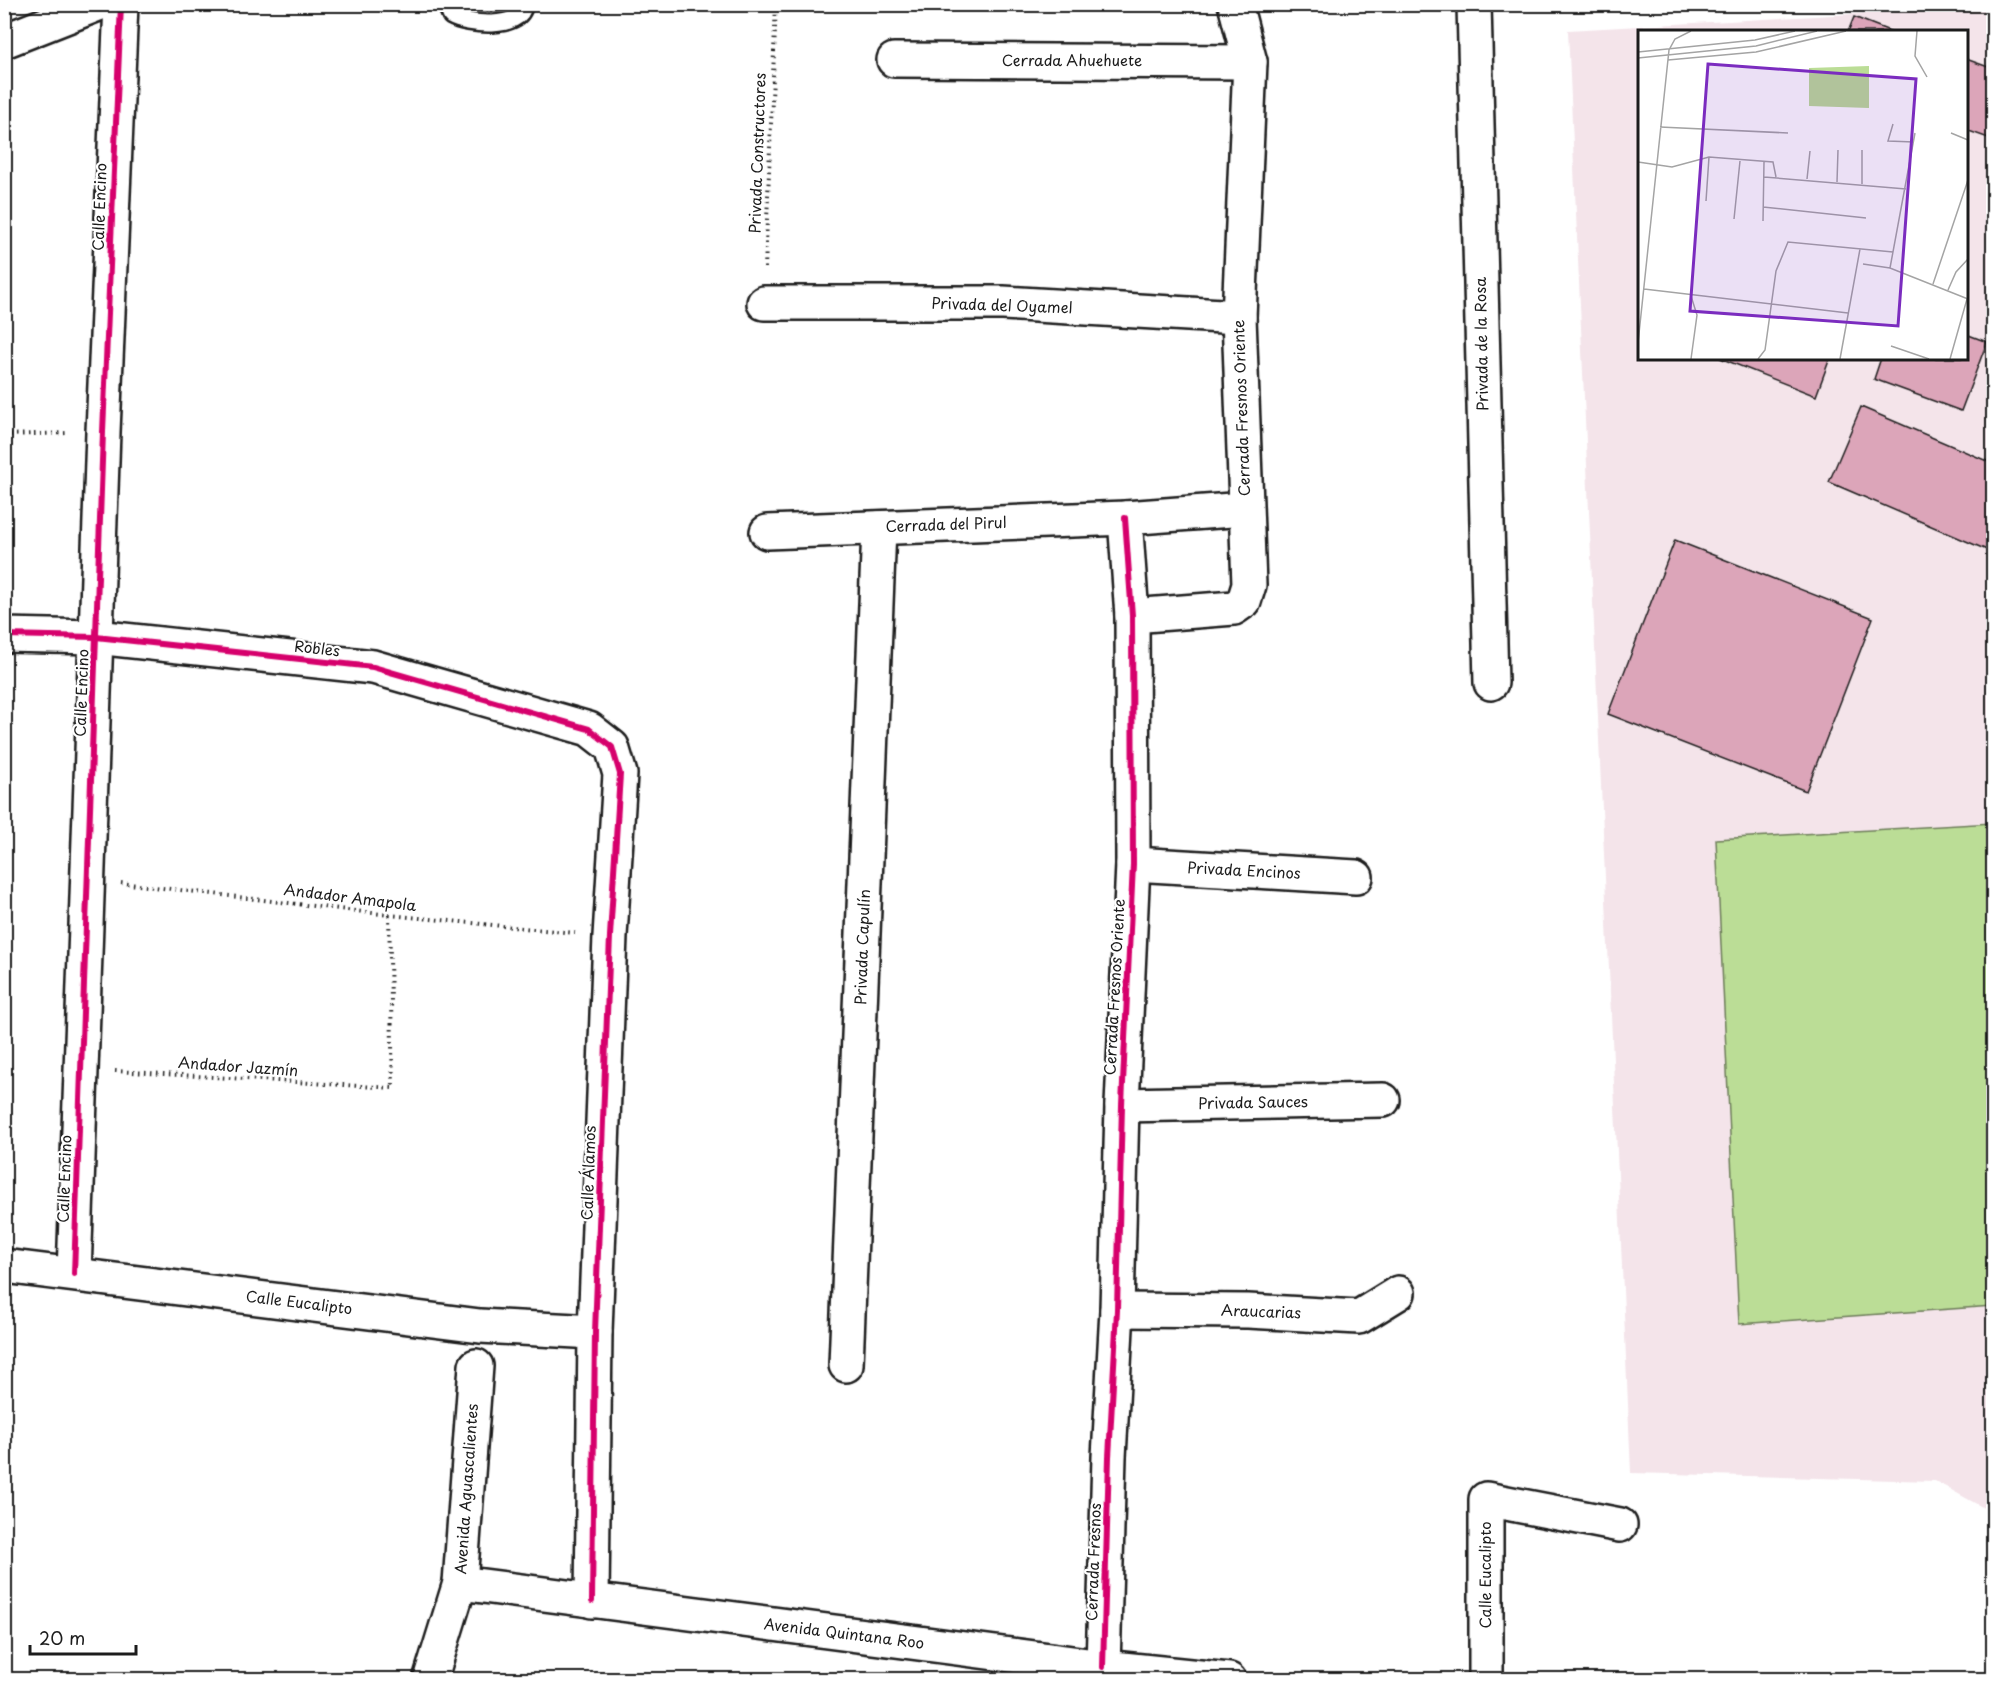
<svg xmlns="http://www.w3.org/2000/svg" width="1998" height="1684" viewBox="0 0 1998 1684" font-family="'Playpen Sans',sans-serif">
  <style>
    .built { fill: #f4e4ea; fill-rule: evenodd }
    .green { fill: #bbdd96; stroke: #6c7c59; stroke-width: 1.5 }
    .building { fill: #dca5b9; stroke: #1c1c1c; stroke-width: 1.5 }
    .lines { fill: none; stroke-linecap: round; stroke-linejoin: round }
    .lane-casing { stroke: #1c1c1c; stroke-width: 21 }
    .street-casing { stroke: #1c1c1c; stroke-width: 38 }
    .path { stroke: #1c1c1c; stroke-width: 4; stroke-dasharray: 1.5 4.5; stroke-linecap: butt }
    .lane { stroke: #fff; stroke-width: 16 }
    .street { stroke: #fff; stroke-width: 33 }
    .cycleway-casing { stroke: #fff; stroke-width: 10 }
    .cycleway { stroke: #d6006c; stroke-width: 6 }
    .labels { text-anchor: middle; stroke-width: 4.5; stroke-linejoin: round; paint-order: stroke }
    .street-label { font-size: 15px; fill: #1c1c1c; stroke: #fff }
    .inset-road { fill: none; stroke: #a4a4a4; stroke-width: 1.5 }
    .view { fill: #7b2cbf; fill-opacity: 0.15; stroke: #7b2cbf; stroke-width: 3 }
    .inset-edge { fill: none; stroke: #1c1c1c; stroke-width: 3 }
  </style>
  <rect width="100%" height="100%" fill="#fff"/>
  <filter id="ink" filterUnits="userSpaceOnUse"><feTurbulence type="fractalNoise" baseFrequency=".0167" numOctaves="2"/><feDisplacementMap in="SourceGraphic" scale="12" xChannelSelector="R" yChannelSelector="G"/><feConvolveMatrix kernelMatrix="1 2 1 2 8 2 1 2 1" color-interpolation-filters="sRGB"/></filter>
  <g filter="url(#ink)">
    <path class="built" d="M 1993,6 L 1993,1513 L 1935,1481 L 1631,1473 L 1568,30 ZM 1640,32 L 1966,32 L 1966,358 L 1640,358 Z"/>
    <path class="green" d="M 1993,823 L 1993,1306 L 1739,1324 L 1716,839 Z"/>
    <g class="building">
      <path d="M 1854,17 L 1892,32 L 1848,32 Z"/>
      <path d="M 1966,59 L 1994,69 L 1994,140 L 1966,130 Z"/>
      <path d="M 1966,334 L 1987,342 L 1961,411 L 1874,379 L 1881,358 L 1966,358 Z"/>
      <path d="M 1720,358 L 1830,358 L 1816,396 Z"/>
      <path d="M 1861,407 L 1994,464 L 1994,553 L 1829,482 Z"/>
      <path d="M 1675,540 L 1873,618 L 1806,791 L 1608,714 Z"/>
    </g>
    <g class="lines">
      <defs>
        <path id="lane" d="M 446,4 L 451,16 C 467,25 521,31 524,4"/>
        <g id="street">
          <path d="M 1474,4 L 1491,683"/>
          <path d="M 4,41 L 98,4"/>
          <path d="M 894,60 L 1250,62"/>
          <path d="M 764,303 L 1003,303 L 1239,317"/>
          <path d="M 767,532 L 1125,518 L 1245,509"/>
          <path d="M 1132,616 L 1234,608 L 1244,601 L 1249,585 L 1239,317 L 1250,62 L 1235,4"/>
          <path d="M 4,635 L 96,637 L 373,667 L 589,729 L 612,747 L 620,774 L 610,936 L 595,1332 L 592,1601"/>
          <path d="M 1133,864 L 1356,877"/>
          <path d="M 1122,1105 L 1383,1100"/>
          <path d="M 4,1266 L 480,1326 L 595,1332"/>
          <path d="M 74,1274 L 103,432 L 121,4"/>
          <path d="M 1117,1310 L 1248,1311 L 1359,1317 L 1398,1293"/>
          <path d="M 846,1365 L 879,528"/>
          <path d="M 460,1583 L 1103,1667 L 1229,1680"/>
          <path d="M 1103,1667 L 1109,1457 L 1117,1310 L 1122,1105 L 1133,864 L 1132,616 L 1125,518"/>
          <path d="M 430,1680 L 460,1583 L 476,1366"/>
          <path d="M 1486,1680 L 1486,1499 L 1620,1525"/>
        </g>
      </defs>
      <use href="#lane" class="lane-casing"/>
      <use href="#street" class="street-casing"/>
      <g class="path">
        <path d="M 765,268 L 776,4"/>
        <path d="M 4,435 L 69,433"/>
        <path d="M 121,883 L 389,915 L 575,933"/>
        <path d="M 115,1071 L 393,1088 L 389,915"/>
      </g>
      <use href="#lane" class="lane"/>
      <use href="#street" class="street"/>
      <defs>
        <g id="cycleway">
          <path d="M 4,635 L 96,637 L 373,667 L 589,729 L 612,747 L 620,774 L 610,936 L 595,1332 L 592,1601"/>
          <path d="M 74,1274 L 103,432 L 121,4"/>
          <path d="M 1103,1667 L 1109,1457 L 1117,1310 L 1122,1105 L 1133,864 L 1132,616 L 1125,518"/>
        </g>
      </defs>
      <use href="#cycleway" class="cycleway-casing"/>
      <use href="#cycleway" class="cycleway"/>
    </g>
  </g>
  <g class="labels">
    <g class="street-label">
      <text x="1072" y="66">Cerrada Ahuehuete</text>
      <text transform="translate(758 153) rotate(-88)" y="5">Privada Constructores</text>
      <text transform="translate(100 207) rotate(-88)" y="5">Calle Encino</text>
      <text transform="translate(1002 306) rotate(2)" y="5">Privada del Oyamel</text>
      <text transform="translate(1482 344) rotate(-91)" y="5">Privada de la Rosa</text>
      <text transform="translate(1242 408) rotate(-92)" y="5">Cerrada Fresnos Oriente</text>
      <text transform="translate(946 525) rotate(-2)" y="5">Cerrada del Pirul</text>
      <text transform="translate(317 649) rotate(6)" y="5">Robles</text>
      <text transform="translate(82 693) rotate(-88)" y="5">Calle Encino</text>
      <text transform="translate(1244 871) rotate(3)" y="5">Privada Encinos</text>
      <text transform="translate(350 898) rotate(7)" y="5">Andador Amapola</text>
      <text transform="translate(863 947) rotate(-88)" y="5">Privada Capulín</text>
      <text transform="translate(1115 987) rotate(-87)" y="5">Cerrada Fresnos Oriente</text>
      <text transform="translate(238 1067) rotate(4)" y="5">Andador Jazmín</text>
      <text transform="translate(1253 1103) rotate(-1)" y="5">Privada Sauces</text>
      <text transform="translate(589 1173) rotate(-88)" y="5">Calle Álamos</text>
      <text transform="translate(65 1179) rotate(-88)" y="5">Calle Encino</text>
      <text transform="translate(299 1303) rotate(7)" y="5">Calle Eucalipto</text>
      <text transform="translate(1261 1312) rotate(2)" y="5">Araucarias</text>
      <text transform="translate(467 1489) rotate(-86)" y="5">Avenida Aguascalientes</text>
      <text transform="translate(1094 1562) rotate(-88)" y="5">Cerrada Fresnos</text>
      <text transform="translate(1486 1575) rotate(-90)" y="5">Calle Eucalipto</text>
      <text transform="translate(844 1634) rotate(7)" y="5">Avenida Quintana Roo</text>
    </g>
  </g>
  <g transform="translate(1638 30)">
    <rect width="330" height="330" fill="#fff"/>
    <path d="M 231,36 L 231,78 L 171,76 L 171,38 Z" fill="#bbdd96"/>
    <path class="inset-road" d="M 279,1 L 277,26 L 289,47M 0,22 L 117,10 L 157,1M 0,28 L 118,16 L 179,1M 30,30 L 118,22 L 208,1M 255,94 L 250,111 L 276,112M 22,97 L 150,103M 313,103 L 330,110M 0,132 L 34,137 L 71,127 L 135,132 L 138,147M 126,147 L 268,159M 169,149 L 172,121M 199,152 L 200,120M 224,154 L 224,120M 68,171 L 71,127M 125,177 L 228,188M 96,189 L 102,131M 125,191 L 126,132M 225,234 L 252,238 L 330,269M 252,238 L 277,103M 295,254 L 330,150M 6,259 L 210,283M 310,260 L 318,242 L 330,229M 53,266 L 59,285 L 53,329M 0,313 L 31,20 L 37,9 L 53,1M 253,316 L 291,329M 120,329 L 127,320 L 138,241 L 150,212 L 255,222M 202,329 L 222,219M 312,329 L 329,269"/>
    <path class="view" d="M 70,34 L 278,49 L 260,296 L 52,281 Z"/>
    <rect width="330" height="330" class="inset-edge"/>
  </g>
  <rect width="1998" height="1684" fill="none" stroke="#fff" stroke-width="24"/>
  <rect x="12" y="12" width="1974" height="1660" fill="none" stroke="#1c1c1c" stroke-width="2" filter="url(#ink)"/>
  <path d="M30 1645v9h106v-9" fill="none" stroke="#1c1c1c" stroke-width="3"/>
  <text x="39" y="1645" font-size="18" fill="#1c1c1c" stroke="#ffffff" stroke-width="4.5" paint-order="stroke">20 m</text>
</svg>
